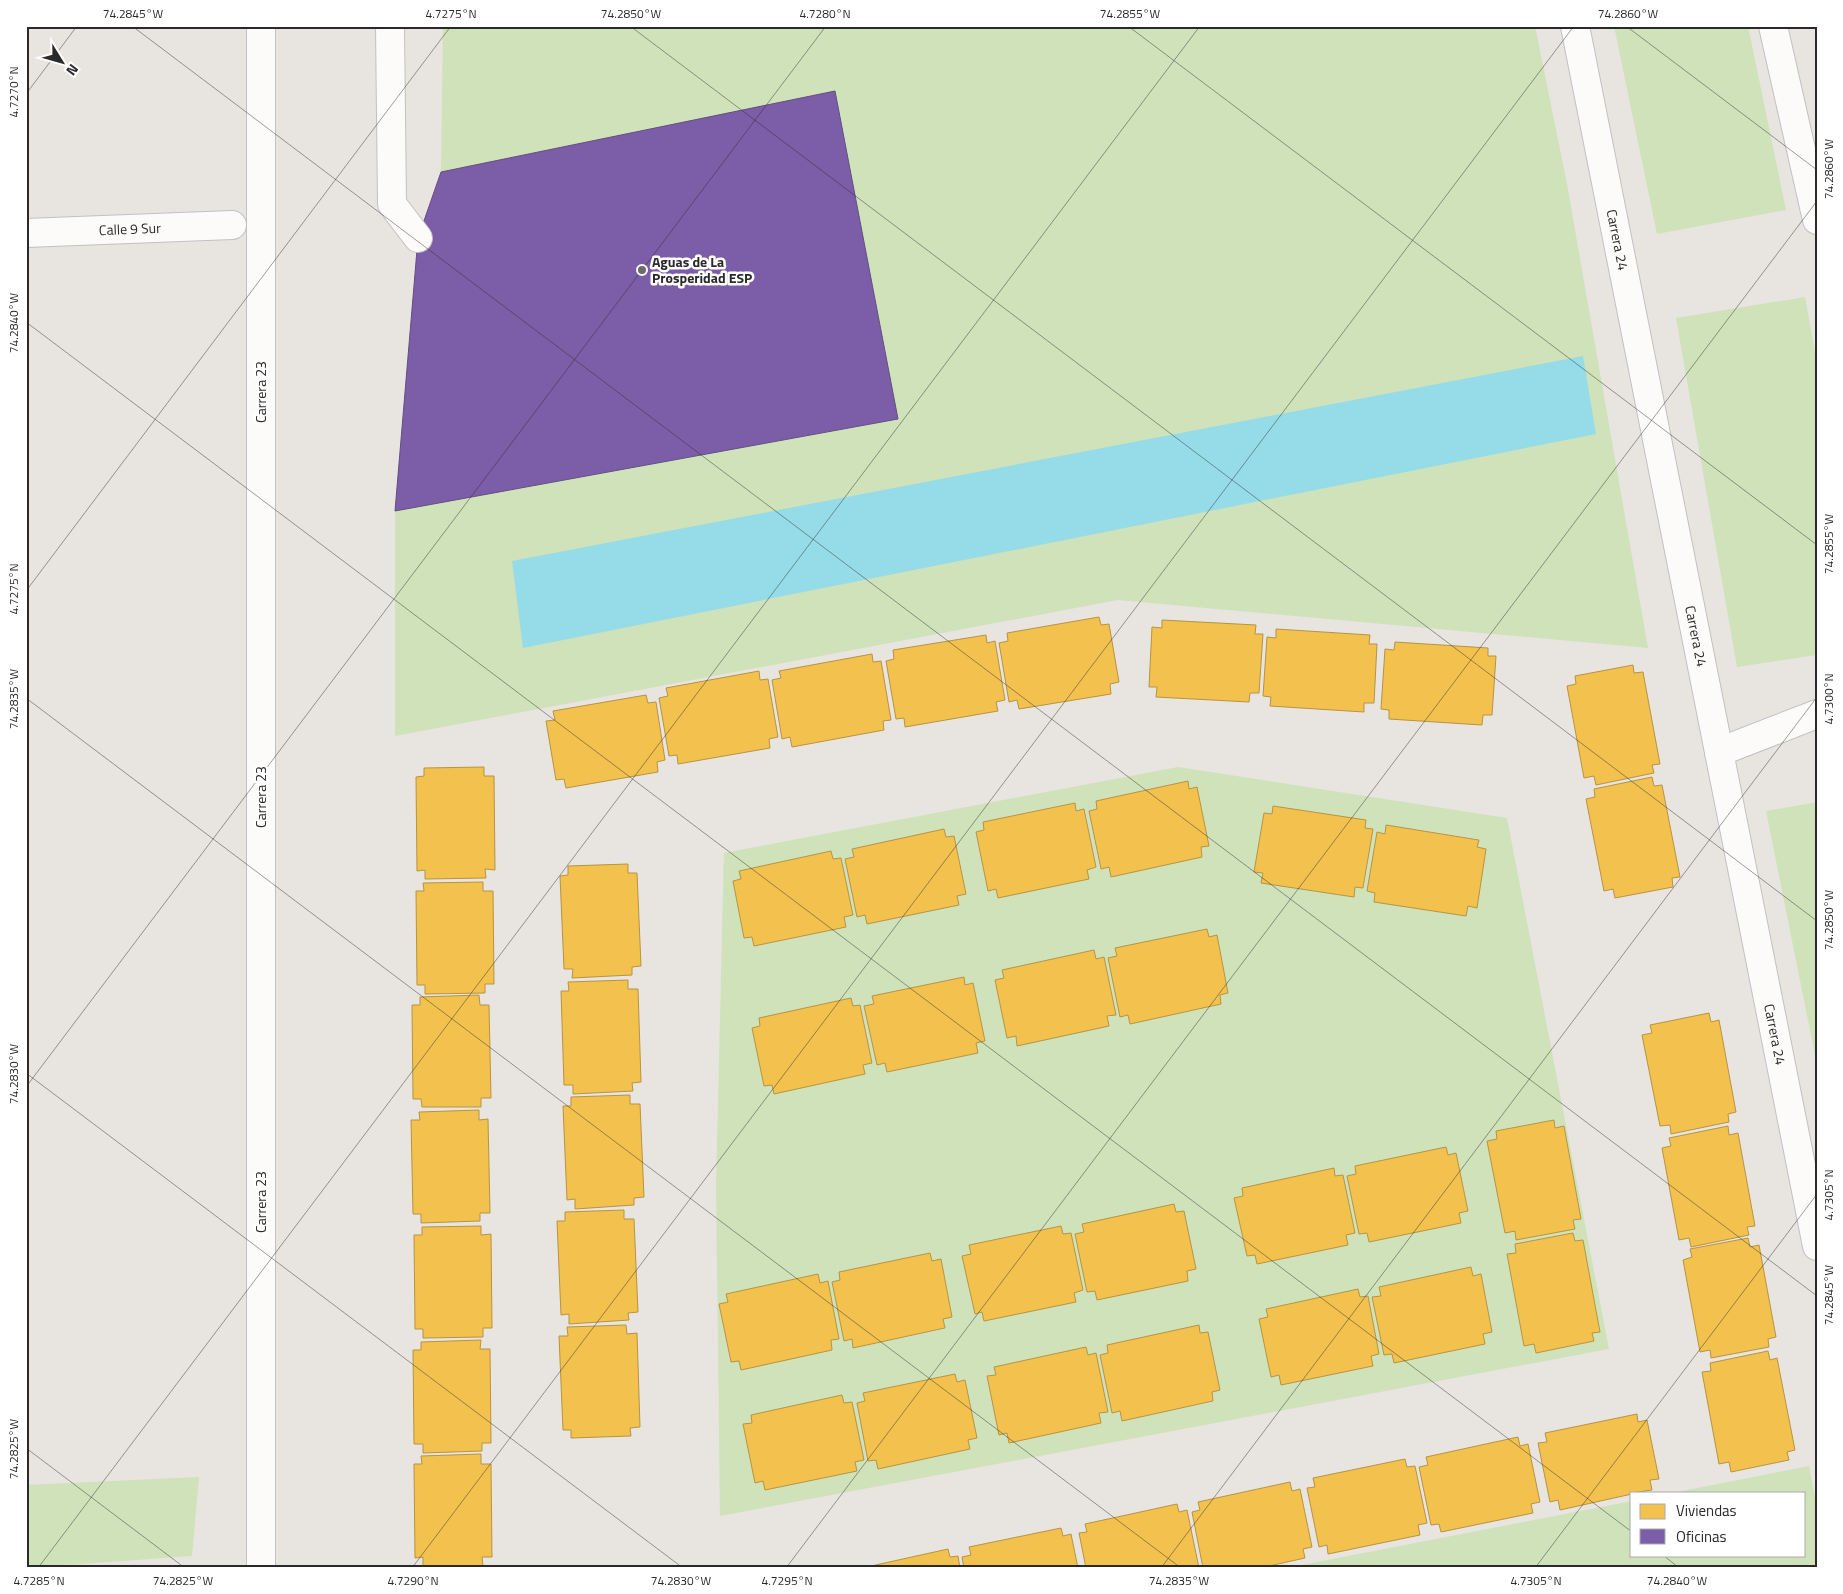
<svg xmlns="http://www.w3.org/2000/svg" width="1843" height="1594" viewBox="0 0 1843 1594" font-family="'Titillium Web',sans-serif">
  <style>
    .green { fill: #cfe2ba; fill-rule: evenodd }
    .water { fill: #95dce8 }
    .homes { fill: #f2c14e; stroke: #b69443 }
    .offices { fill: #7b5ea7; stroke: #634e82 }
    .lines { fill: none; stroke-linecap: round; stroke-linejoin: round }
    .minor-casing { stroke: #c2c1c1; stroke-width: 30 }
    .minor { stroke: #fcfbfa; stroke-width: 28 }
    .ticks { fill: none; stroke: #2a2a2a; stroke-width: 1; stroke-opacity: 0.45 }
    .poi-dot { fill: #6c6b6a; stroke: #fff; stroke-width: 2 }
    .labels { text-anchor: middle; stroke-width: 5; stroke-linejoin: round; paint-order: stroke }
    .street-label { font-size: 14px; fill: #2a2a2a; stroke: #fff }
    .poi-label { font-size: 14px; font-weight: bold; fill: #2a2a2a; stroke: #fff; text-anchor: start }
    .neatline { fill: none; stroke: #2a2a2a; stroke-width: 2 }
    .ticks-label { font-size: 12px; text-anchor: middle; fill: #2a2a2a }
  </style>
  <rect width="100%" height="100%" fill="#e8e4e0"/>
  <g class="green">
    <path d="M 443,26 L 1535,26 L 1567,184 L 1648,648 L 1118,600 L 395,736 L 395,511 L 898,419 L 835,91 L 441,172 Z"/>
    <path d="M 1614,26 L 1748,26 L 1786,210 L 1657,234 Z"/>
    <path d="M 1805,297 L 1817,363 L 1817,655 L 1737,667 L 1676,318 Z"/>
    <path d="M 1178,767 L 1507,818 L 1609,1349 L 720,1516 L 716,1184 L 724,853 ZM 1187,781 L 1189,789 L 1197,788 L 1209,846 L 1201,847 L 1202,857 L 1111,876 L 1109,867 L 1100,869 L 1089,811 L 1097,809 L 1096,801 ZM 1075,803 L 1076,811 L 1085,809 L 1096,867 L 1087,870 L 1089,879 L 998,898 L 996,889 L 988,890 L 976,833 L 984,830 L 983,822 ZM 1274,806 L 1366,820 L 1365,828 L 1373,830 L 1364,888 L 1261,883 L 1263,873 L 1254,872 L 1264,814 L 1272,814 ZM 1387,825 L 1479,839 L 1477,847 L 1486,849 L 1477,907 L 1468,906 L 1466,916 L 1374,902 L 1375,893 L 1367,891 L 1377,833 L 1385,834 ZM 944,829 L 946,837 L 954,836 L 966,894 L 957,896 L 958,905 L 867,924 L 865,915 L 858,917 L 846,859 L 854,857 L 853,849 ZM 831,851 L 833,859 L 841,858 L 853,915 L 844,917 L 845,927 L 755,946 L 752,937 L 744,938 L 733,881 L 741,879 L 740,871 ZM 1207,929 L 1209,937 L 1217,935 L 1228,993 L 1220,995 L 1221,1004 L 1130,1024 L 1115,948 ZM 1094,950 L 1096,959 L 1104,957 L 1116,1015 L 1018,1046 L 1016,1036 L 1007,1038 L 995,980 L 1004,978 L 1002,970 ZM 964,977 L 965,985 L 973,984 L 985,1041 L 976,1043 L 978,1053 L 887,1072 L 885,1063 L 877,1064 L 865,1007 L 874,1004 L 872,996 ZM 850,998 L 853,1006 L 860,1005 L 872,1062 L 863,1065 L 865,1074 L 774,1094 L 772,1085 L 764,1086 L 752,1028 L 760,1026 L 759,1018 ZM 1554,1120 L 1580,1219 L 1573,1220 L 1575,1229 L 1516,1240 L 1515,1231 L 1505,1233 L 1488,1141 L 1497,1139 L 1496,1131 ZM 1446,1147 L 1448,1155 L 1456,1154 L 1468,1211 L 1459,1213 L 1460,1223 L 1370,1242 L 1367,1233 L 1359,1234 L 1347,1177 L 1356,1174 L 1355,1166 ZM 1333,1169 L 1335,1176 L 1343,1175 L 1355,1233 L 1346,1235 L 1348,1245 L 1257,1264 L 1255,1255 L 1247,1256 L 1234,1198 L 1243,1196 L 1242,1188 ZM 1174,1205 L 1188,1281 L 1097,1299 L 1095,1291 L 1087,1292 L 1076,1234 L 1084,1232 L 1083,1224 ZM 1061,1226 L 1063,1234 L 1071,1233 L 1083,1290 L 1074,1293 L 1075,1302 L 984,1321 L 982,1312 L 975,1314 L 962,1256 L 971,1254 L 970,1245 ZM 1573,1233 L 1575,1241 L 1583,1240 L 1600,1332 L 1592,1333 L 1594,1341 L 1536,1353 L 1534,1344 L 1524,1346 L 1507,1254 L 1516,1253 L 1515,1244 ZM 930,1253 L 932,1261 L 941,1259 L 952,1317 L 943,1319 L 945,1329 L 854,1348 L 852,1339 L 844,1340 L 832,1283 L 840,1280 L 839,1272 ZM 1471,1267 L 1473,1276 L 1481,1274 L 1492,1332 L 1483,1334 L 1485,1344 L 1384,1355 L 1372,1298 L 1381,1296 L 1379,1287 ZM 817,1274 L 820,1283 L 828,1281 L 839,1339 L 831,1340 L 832,1350 L 741,1369 L 739,1361 L 730,1362 L 719,1304 L 728,1302 L 726,1294 ZM 1358,1289 L 1360,1297 L 1368,1296 L 1379,1354 L 1271,1377 L 1259,1319 L 1268,1317 L 1266,1309 ZM 1199,1325 L 1200,1333 L 1208,1332 L 1220,1390 L 1212,1392 L 1213,1402 L 1122,1421 L 1120,1411 L 1112,1413 L 1100,1355 L 1108,1353 L 1107,1345 ZM 1086,1347 L 1088,1355 L 1095,1353 L 1107,1412 L 999,1435 L 987,1377 L 996,1375 L 994,1367 ZM 955,1374 L 957,1382 L 965,1380 L 977,1438 L 968,1440 L 970,1449 L 878,1469 L 876,1460 L 868,1461 L 857,1403 L 865,1401 L 864,1393 ZM 842,1395 L 844,1403 L 852,1402 L 864,1460 L 855,1462 L 857,1471 L 766,1490 L 763,1481 L 756,1483 L 744,1424 L 752,1423 L 751,1415 Z"/>
    <path d="M 1817,802 L 1817,1065 L 1766,811 Z"/>
    <path d="M 1809,1466 L 1817,1507 L 1817,1568 L 1286,1568 L 1632,1501 L 1632,1555 L 1804,1555 L 1804,1493 L 1672,1493 Z"/>
    <path d="M 199,1477 L 192,1556 L 26,1568 L 26,1485 Z"/>
  </g>
  <path class="water" d="M 1583,356 L 1596,434 L 523,648 L 512,561 Z"/>
  <g class="homes">
    <path d="M 1099,617 L 1101,625 L 1109,624 L 1119,682 L 1110,684 L 1111,694 L 1019,709 L 1017,700 L 1009,702 L 999,643 L 1008,641 L 1007,633 Z"/>
    <path d="M 1162,620 L 1256,625 L 1255,634 L 1263,634 L 1259,693 L 1250,693 L 1249,702 L 1156,697 L 1157,687 L 1149,687 L 1152,627 L 1162,628 Z"/>
    <path d="M 1276,629 L 1370,635 L 1369,644 L 1377,644 L 1374,703 L 1364,703 L 1364,712 L 1270,706 L 1271,697 L 1263,696 L 1267,637 L 1276,638 Z"/>
    <path d="M 986,635 L 987,643 L 995,641 L 1005,700 L 996,702 L 998,711 L 905,727 L 904,718 L 896,719 L 886,661 L 894,659 L 893,650 Z"/>
    <path d="M 1395,642 L 1488,648 L 1488,656 L 1496,656 L 1492,715 L 1483,715 L 1482,725 L 1389,719 L 1389,710 L 1381,709 L 1385,649 L 1394,650 Z"/>
    <path d="M 872,654 L 873,662 L 881,661 L 891,720 L 883,721 L 884,730 L 792,747 L 790,737 L 782,739 L 772,680 L 781,678 L 779,671 Z"/>
    <path d="M 1633,665 L 1634,673 L 1643,672 L 1660,764 L 1652,765 L 1654,773 L 1596,785 L 1594,776 L 1584,778 L 1567,686 L 1576,684 L 1575,676 Z"/>
    <path d="M 759,671 L 760,680 L 768,679 L 778,737 L 769,739 L 770,748 L 678,764 L 677,755 L 669,756 L 659,698 L 668,696 L 666,688 Z"/>
    <path d="M 646,695 L 648,703 L 656,702 L 665,760 L 657,762 L 658,772 L 566,788 L 564,779 L 556,780 L 546,721 L 555,720 L 553,711 Z"/>
    <path d="M 484,767 L 484,776 L 494,776 L 495,870 L 485,869 L 486,878 L 425,879 L 425,870 L 417,871 L 416,777 L 424,776 L 424,768 Z"/>
    <path d="M 1652,777 L 1654,786 L 1662,785 L 1680,877 L 1672,878 L 1673,887 L 1615,898 L 1613,889 L 1604,891 L 1586,799 L 1595,797 L 1594,789 Z"/>
    <path d="M 1188,781 L 1189,789 L 1197,787 L 1209,846 L 1201,847 L 1202,857 L 1111,877 L 1109,867 L 1101,869 L 1089,811 L 1097,809 L 1096,801 Z"/>
    <path d="M 1075,803 L 1076,811 L 1084,809 L 1096,867 L 1087,870 L 1089,879 L 998,898 L 996,889 L 988,891 L 976,832 L 984,830 L 983,822 Z"/>
    <path d="M 1273,806 L 1366,820 L 1365,828 L 1373,829 L 1363,888 L 1355,887 L 1354,897 L 1261,883 L 1263,873 L 1254,872 L 1264,813 L 1272,814 Z"/>
    <path d="M 1386,825 L 1479,840 L 1477,847 L 1486,849 L 1477,908 L 1468,906 L 1466,916 L 1374,902 L 1375,893 L 1367,891 L 1377,832 L 1385,834 Z"/>
    <path d="M 944,829 L 946,837 L 954,836 L 966,894 L 957,896 L 959,905 L 867,924 L 865,915 L 857,917 L 845,859 L 854,857 L 852,849 Z"/>
    <path d="M 831,851 L 833,859 L 841,858 L 853,915 L 844,917 L 846,927 L 754,946 L 752,937 L 744,938 L 733,881 L 741,879 L 739,871 Z"/>
    <path d="M 628,864 L 628,873 L 637,873 L 641,966 L 632,967 L 632,975 L 572,978 L 573,969 L 564,969 L 560,876 L 568,875 L 568,866 Z"/>
    <path d="M 483,882 L 483,891 L 493,891 L 494,984 L 485,984 L 485,993 L 425,994 L 425,985 L 417,985 L 416,891 L 424,891 L 423,883 Z"/>
    <path d="M 1207,929 L 1209,937 L 1217,935 L 1228,993 L 1220,995 L 1221,1004 L 1130,1024 L 1128,1015 L 1120,1017 L 1108,958 L 1117,956 L 1115,948 Z"/>
    <path d="M 1094,950 L 1096,959 L 1104,957 L 1116,1015 L 1107,1016 L 1109,1026 L 1017,1046 L 1016,1036 L 1007,1038 L 995,980 L 1004,978 L 1002,970 Z"/>
    <path d="M 964,977 L 965,985 L 973,983 L 985,1041 L 976,1043 L 978,1053 L 887,1072 L 885,1063 L 877,1065 L 864,1006 L 874,1004 L 872,996 Z"/>
    <path d="M 628,980 L 628,989 L 638,989 L 641,1082 L 632,1083 L 633,1091 L 573,1094 L 573,1085 L 564,1085 L 561,991 L 569,991 L 568,982 Z"/>
    <path d="M 479,995 L 480,1005 L 489,1005 L 491,1098 L 481,1098 L 481,1107 L 422,1107 L 421,1099 L 413,1099 L 412,1005 L 420,1005 L 420,997 Z"/>
    <path d="M 851,998 L 853,1006 L 860,1005 L 872,1063 L 863,1065 L 865,1074 L 774,1094 L 772,1085 L 764,1086 L 752,1028 L 760,1026 L 759,1018 Z"/>
    <path d="M 1709,1013 L 1711,1022 L 1719,1020 L 1736,1112 L 1728,1114 L 1729,1122 L 1671,1134 L 1670,1125 L 1660,1126 L 1642,1035 L 1652,1033 L 1650,1025 Z"/>
    <path d="M 630,1095 L 630,1104 L 640,1104 L 644,1197 L 634,1198 L 634,1205 L 575,1209 L 575,1199 L 567,1200 L 563,1106 L 571,1106 L 571,1097 Z"/>
    <path d="M 479,1110 L 479,1120 L 488,1119 L 490,1213 L 480,1213 L 480,1221 L 421,1223 L 421,1214 L 413,1214 L 411,1120 L 420,1120 L 419,1112 Z"/>
    <path d="M 1554,1120 L 1555,1128 L 1564,1126 L 1581,1219 L 1573,1220 L 1575,1229 L 1516,1240 L 1515,1231 L 1505,1233 L 1487,1141 L 1497,1139 L 1496,1131 Z"/>
    <path d="M 1728,1126 L 1729,1135 L 1738,1133 L 1755,1226 L 1747,1227 L 1749,1235 L 1691,1247 L 1689,1238 L 1679,1240 L 1662,1148 L 1671,1146 L 1669,1138 Z"/>
    <path d="M 1446,1147 L 1448,1155 L 1456,1153 L 1468,1211 L 1459,1213 L 1461,1223 L 1369,1242 L 1367,1233 L 1359,1234 L 1347,1176 L 1356,1174 L 1355,1166 Z"/>
    <path d="M 1334,1168 L 1335,1176 L 1343,1175 L 1355,1233 L 1346,1235 L 1348,1245 L 1257,1264 L 1255,1255 L 1247,1256 L 1234,1198 L 1243,1196 L 1242,1188 Z"/>
    <path d="M 1174,1204 L 1176,1212 L 1184,1211 L 1196,1269 L 1187,1271 L 1188,1281 L 1097,1300 L 1095,1291 L 1087,1292 L 1075,1234 L 1084,1232 L 1082,1224 Z"/>
    <path d="M 624,1210 L 624,1219 L 634,1219 L 638,1312 L 628,1313 L 629,1320 L 569,1324 L 569,1314 L 561,1315 L 557,1221 L 565,1221 L 565,1212 Z"/>
    <path d="M 481,1226 L 481,1235 L 491,1234 L 492,1328 L 483,1328 L 483,1337 L 423,1338 L 423,1329 L 415,1329 L 414,1235 L 422,1235 L 422,1227 Z"/>
    <path d="M 1061,1226 L 1063,1234 L 1071,1233 L 1083,1290 L 1074,1293 L 1076,1302 L 984,1321 L 982,1312 L 975,1314 L 962,1256 L 971,1254 L 969,1245 Z"/>
    <path d="M 1573,1233 L 1575,1241 L 1583,1240 L 1600,1332 L 1592,1333 L 1594,1341 L 1536,1353 L 1534,1344 L 1524,1346 L 1507,1254 L 1516,1253 L 1515,1244 Z"/>
    <path d="M 1748,1238 L 1750,1247 L 1759,1245 L 1776,1337 L 1768,1339 L 1769,1347 L 1711,1358 L 1710,1350 L 1700,1352 L 1683,1260 L 1692,1257 L 1690,1249 Z"/>
    <path d="M 930,1253 L 932,1261 L 941,1259 L 952,1317 L 943,1319 L 945,1328 L 853,1348 L 852,1339 L 844,1341 L 832,1282 L 840,1280 L 839,1272 Z"/>
    <path d="M 1471,1267 L 1473,1276 L 1481,1274 L 1492,1332 L 1483,1334 L 1485,1344 L 1394,1363 L 1392,1354 L 1384,1355 L 1372,1297 L 1381,1296 L 1379,1287 Z"/>
    <path d="M 818,1274 L 820,1283 L 828,1281 L 839,1339 L 831,1340 L 832,1350 L 741,1370 L 739,1361 L 731,1362 L 719,1304 L 728,1302 L 726,1294 Z"/>
    <path d="M 1358,1289 L 1360,1297 L 1368,1296 L 1379,1354 L 1371,1356 L 1373,1366 L 1281,1385 L 1279,1375 L 1271,1377 L 1259,1319 L 1268,1317 L 1266,1309 Z"/>
    <path d="M 626,1325 L 627,1334 L 637,1333 L 640,1427 L 630,1428 L 631,1436 L 571,1438 L 571,1430 L 563,1430 L 559,1336 L 568,1336 L 567,1327 Z"/>
    <path d="M 1199,1325 L 1200,1333 L 1208,1332 L 1220,1390 L 1212,1392 L 1213,1401 L 1122,1421 L 1120,1411 L 1112,1413 L 1100,1355 L 1108,1353 L 1107,1345 Z"/>
    <path d="M 481,1340 L 480,1349 L 490,1349 L 491,1443 L 482,1443 L 482,1451 L 423,1453 L 423,1444 L 414,1444 L 413,1350 L 421,1350 L 421,1342 Z"/>
    <path d="M 1086,1347 L 1088,1355 L 1096,1353 L 1108,1412 L 1099,1413 L 1101,1423 L 1009,1443 L 1007,1433 L 999,1435 L 987,1376 L 996,1375 L 994,1367 Z"/>
    <path d="M 1768,1351 L 1770,1360 L 1777,1358 L 1795,1450 L 1787,1452 L 1789,1460 L 1731,1472 L 1729,1462 L 1719,1464 L 1702,1372 L 1711,1371 L 1710,1363 Z"/>
    <path d="M 955,1374 L 957,1382 L 965,1380 L 977,1438 L 968,1440 L 970,1449 L 878,1469 L 876,1460 L 868,1461 L 857,1403 L 865,1401 L 863,1393 Z"/>
    <path d="M 842,1395 L 844,1403 L 852,1402 L 864,1460 L 855,1462 L 857,1471 L 765,1490 L 763,1481 L 755,1483 L 743,1424 L 752,1423 L 751,1415 Z"/>
    <path d="M 1637,1414 L 1638,1422 L 1647,1420 L 1659,1479 L 1650,1480 L 1652,1490 L 1632,1493 L 1632,1494 L 1560,1510 L 1558,1500 L 1550,1502 L 1538,1443 L 1547,1442 L 1545,1433 Z"/>
    <path d="M 1518,1437 L 1520,1446 L 1528,1444 L 1540,1502 L 1531,1504 L 1533,1513 L 1441,1532 L 1439,1524 L 1431,1525 L 1419,1467 L 1428,1465 L 1426,1457 Z"/>
    <path d="M 481,1454 L 481,1464 L 491,1464 L 492,1557 L 482,1557 L 483,1566 L 423,1566 L 423,1557 L 415,1558 L 414,1464 L 422,1464 L 421,1456 Z"/>
    <path d="M 1405,1459 L 1407,1467 L 1415,1466 L 1427,1523 L 1418,1525 L 1420,1535 L 1328,1554 L 1327,1545 L 1319,1547 L 1307,1488 L 1315,1487 L 1313,1478 Z"/>
    <path d="M 1290,1482 L 1292,1491 L 1300,1489 L 1312,1547 L 1303,1549 L 1305,1558 L 1260,1568 L 1203,1568 L 1192,1512 L 1200,1510 L 1198,1502 Z"/>
    <path d="M 1177,1504 L 1179,1512 L 1187,1510 L 1199,1568 L 1086,1568 L 1079,1533 L 1087,1532 L 1085,1524 Z"/>
    <path d="M 1061,1528 L 1063,1536 L 1071,1534 L 1078,1568 L 964,1568 L 962,1557 L 971,1555 L 969,1547 Z"/>
    <path d="M 948,1549 L 950,1557 L 958,1556 L 960,1568 L 862,1568 Z"/>
  </g>
  <path class="offices" d="M 835,91 L 898,419 L 395,511 L 418,238 L 441,172 Z"/>
  <g class="lines">
    <defs>
      <g id="minor">
        <path d="M 261,26 L 261,1568"/>
        <path d="M 390,26 L 392,204 L 418,238"/>
        <path id="s1" d="M 1575,26 L 1817,1246"/>
        <path d="M 1773,26 L 1817,220"/>
        <path id="s2" d="M 26,233 L 232,225"/>
        <path d="M 1719,752 L 1817,714"/>
      </g>
    </defs>
    <use href="#minor" class="minor-casing"/>
    <use href="#minor" class="minor"/>
  </g>
  <path class="ticks" d="M 132,26 L 1817,1296M 630,26 L 1817,921M 1128,26 L 1817,545M 1626,26 L 1817,170M 26,94 L 77,26M 26,322 L 1632,1532M 26,591 L 451,26M 26,698 L 1181,1568M 26,1073 L 683,1568M 26,1087 L 826,26M 26,1448 L 185,1568M 1663,1555 L 1679,1568M 38,1568 L 1200,26M 412,1568 L 1574,26M 786,1568 L 1817,201M 1161,1568 L 1817,697M 1535,1568 L 1817,1194"/>
  <circle class="poi-dot" cx="642" cy="270" r="5"/>
  <g class="labels">
    <g class="street-label">
      <text dy="5" stroke="none"><textPath href="#s2" startOffset="104">Calle 9 Sur</textPath></text>
      <text dy="5" stroke="none"><textPath href="#s1" startOffset="218">Carrera 24</textPath></text>
      <text transform="translate(261 392) rotate(-90)" y="5">Carrera 23</text>
      <text dy="5" stroke="none"><textPath href="#s1" startOffset="622">Carrera 24</textPath></text>
      <text transform="translate(261 797) rotate(-90)" y="5">Carrera 23</text>
      <text dy="5" stroke="none"><textPath href="#s1" startOffset="1028">Carrera 24</textPath></text>
      <text transform="translate(261 1202) rotate(-90)" y="5">Carrera 23</text>
    </g>
    <g class="poi-label">
      <text x="652" y="267">Aguas de La<tspan x="652" dy="16">Prosperidad ESP</tspan></text>
    </g>
  </g>
  <rect width="1843" height="1594" fill="none" stroke="#ffffff" stroke-width="55"/>
  <rect x="1630" y="1492" width="175" height="65" fill="#ffffff" stroke="#aaaaaa"/>
  <rect x="1640" y="1504" width="25" height="15" fill="#f2c14e" stroke="#aaaaaa"/>
  <text x="1676" y="1516" font-size="15" fill="#2a2a2a">Viviendas</text>
  <rect x="1640" y="1529" width="25" height="15" fill="#7b5ea7" stroke="#aaaaaa"/>
  <text x="1676" y="1542" font-size="15" fill="#2a2a2a">Oficinas</text>
  <g transform="translate(62 62) rotate(127)" stroke="#ffffff" stroke-width="4" paint-order="stroke">
  <path d="M0-4L9 19L0 12L-9 19Z" fill="#2a2a2a"/>
  <text y="-8" font-size="14" font-weight="bold" text-anchor="middle" fill="#2a2a2a">N</text>
  </g>
  <rect x="28" y="28" width="1788" height="1538" class="neatline"/>
  <g class="ticks-label">
    <text x="133" y="18">74.2845°W</text>
    <text x="451" y="18">4.7275°N</text>
    <text x="631" y="18">74.2850°W</text>
    <text x="825" y="18">4.7280°N</text>
    <text x="1130" y="18">74.2855°W</text>
    <text x="1628" y="18">74.2860°W</text>
    <text transform="translate(14 92) rotate(-90)" y="4">4.7270°N</text>
    <text transform="translate(1829 169) rotate(-90)" y="4">74.2860°W</text>
    <text transform="translate(14 323) rotate(-90)" y="4">74.2840°W</text>
    <text transform="translate(1829 544) rotate(-90)" y="4">74.2855°W</text>
    <text transform="translate(14 589) rotate(-90)" y="4">4.7275°N</text>
    <text transform="translate(14 699) rotate(-90)" y="4">74.2835°W</text>
    <text transform="translate(1829 699) rotate(-90)" y="4">4.7300°N</text>
    <text transform="translate(1829 920) rotate(-90)" y="4">74.2850°W</text>
    <text transform="translate(14 1074) rotate(-90)" y="4">74.2830°W</text>
    <text transform="translate(1829 1195) rotate(-90)" y="4">4.7305°N</text>
    <text transform="translate(1829 1295) rotate(-90)" y="4">74.2845°W</text>
    <text transform="translate(14 1449) rotate(-90)" y="4">74.2825°W</text>
    <text x="39" y="1585">4.7285°N</text>
    <text x="183" y="1585">74.2825°W</text>
    <text x="413" y="1585">4.7290°N</text>
    <text x="681" y="1585">74.2830°W</text>
    <text x="787" y="1585">4.7295°N</text>
    <text x="1179" y="1585">74.2835°W</text>
    <text x="1536" y="1585">4.7305°N</text>
    <text x="1677" y="1585">74.2840°W</text>
  </g>
</svg>
